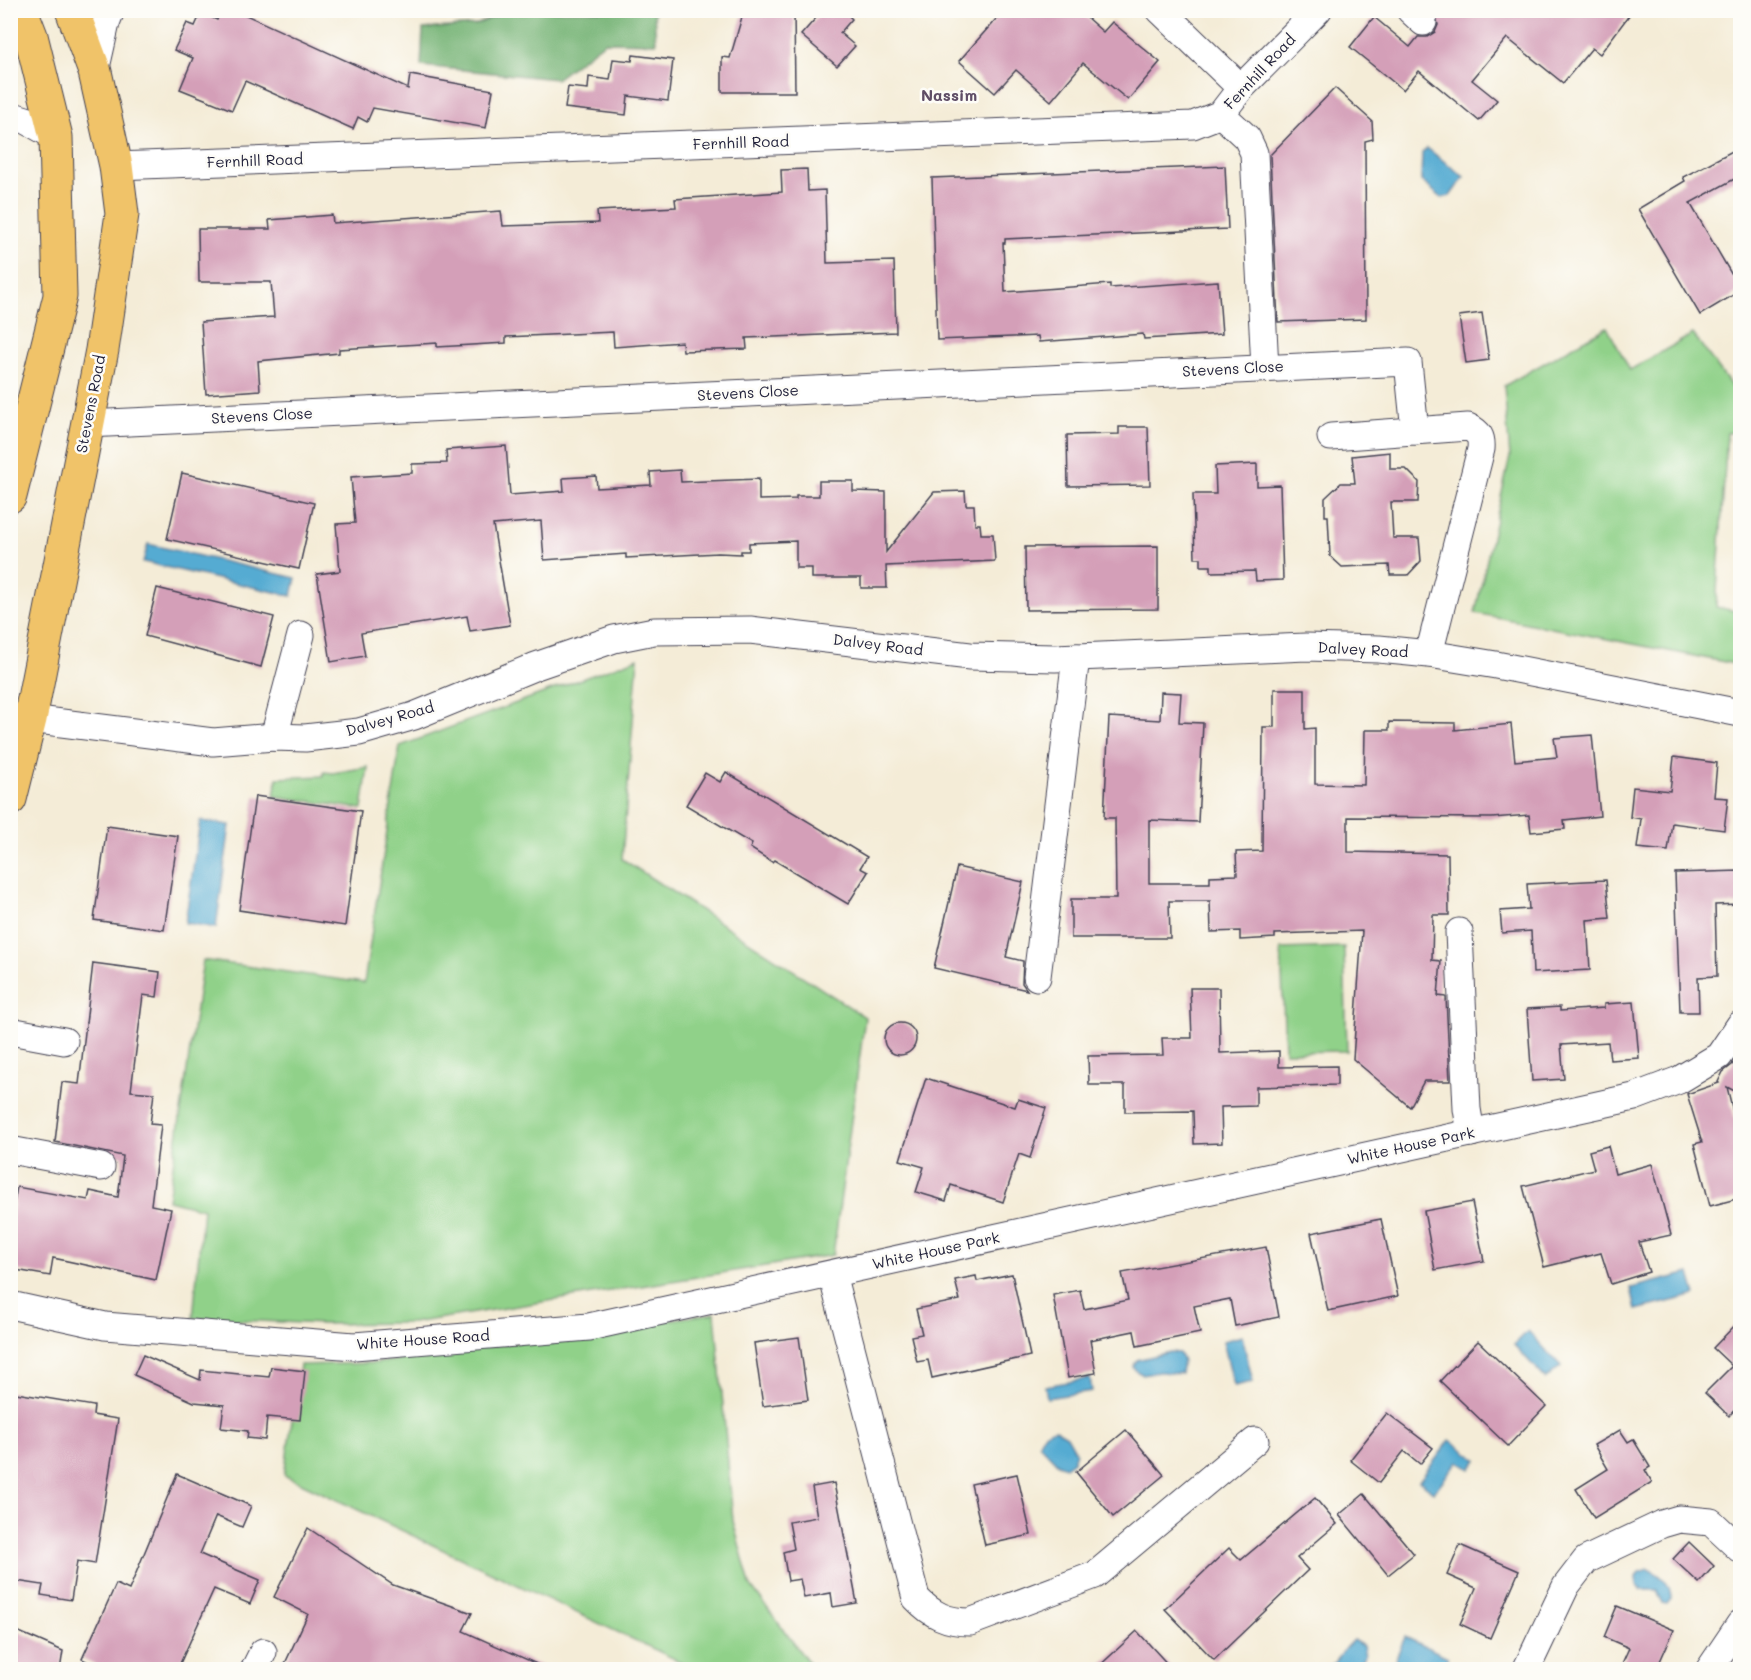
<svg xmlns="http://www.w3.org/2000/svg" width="1751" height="1680" viewBox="0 0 1751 1680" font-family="Mali,sans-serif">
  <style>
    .green { fill: #90d189; stroke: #597a62; stroke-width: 1.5 }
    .forest { fill: #74b375; stroke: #4b6a58; stroke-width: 1.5 }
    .water { fill: #55abd2; stroke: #3c6686; stroke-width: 1.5 }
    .building { fill: #d49fb8 }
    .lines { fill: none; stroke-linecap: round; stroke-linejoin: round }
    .minor-casing { stroke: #424052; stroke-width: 29 }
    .major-casing { stroke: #424052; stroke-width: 35 }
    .minor { stroke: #fff; stroke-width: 27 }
    .major { stroke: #f0c369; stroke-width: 33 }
    .labels { text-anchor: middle; stroke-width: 5; stroke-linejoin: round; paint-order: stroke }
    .street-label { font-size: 15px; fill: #22223b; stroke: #fdfcf7 }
    .neighbourhood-label { font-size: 16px; font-weight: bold; fill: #604e67; stroke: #fdfcf7 }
  </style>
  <rect width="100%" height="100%" fill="#fdfcf7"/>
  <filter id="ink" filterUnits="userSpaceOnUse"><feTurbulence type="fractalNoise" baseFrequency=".0167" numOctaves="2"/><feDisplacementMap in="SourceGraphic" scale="12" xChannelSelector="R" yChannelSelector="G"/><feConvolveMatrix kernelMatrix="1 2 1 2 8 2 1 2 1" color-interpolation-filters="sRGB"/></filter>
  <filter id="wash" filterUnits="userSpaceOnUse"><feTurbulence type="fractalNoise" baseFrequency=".008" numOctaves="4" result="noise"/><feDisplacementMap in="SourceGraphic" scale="24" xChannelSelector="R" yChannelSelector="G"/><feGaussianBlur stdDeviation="1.35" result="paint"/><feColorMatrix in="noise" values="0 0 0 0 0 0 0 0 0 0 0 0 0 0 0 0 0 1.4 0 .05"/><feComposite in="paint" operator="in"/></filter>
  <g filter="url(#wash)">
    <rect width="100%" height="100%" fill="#f4ecd7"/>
    <g class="green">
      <path d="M 1607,327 L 1630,370 L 1693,334 L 1740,398 L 1740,432 L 1727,433 L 1716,607 L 1740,612 L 1740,665 L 1475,613 L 1510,457 L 1504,386 Z"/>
      <path d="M 638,658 L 622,859 L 865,1017 L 833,1255 L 412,1323 L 323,1324 L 193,1318 L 203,1209 L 168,1200 L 203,960 L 364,983 L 400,746 Z"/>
      <path d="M 368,767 L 362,809 L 274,796 L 277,778 L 323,776 L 324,772 L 333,773 Z"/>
      <path d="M 1344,947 L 1347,1051 L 1285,1052 L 1281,949 Z"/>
      <path d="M 715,1313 L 733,1521 L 750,1585 L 813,1669 L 696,1669 L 284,1475 L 300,1365 L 377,1363 Z"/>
    </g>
    <path class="forest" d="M 509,11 L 654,11 L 656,43 L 605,42 L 556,79 L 421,66 L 423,29 L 475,25 Z"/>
    <g class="water">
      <path d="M 1427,148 L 1464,177 L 1450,196 L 1442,198 L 1421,181 L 1422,153 Z"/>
      <path d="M 148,544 L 296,578 L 292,596 L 143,562 Z"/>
      <path d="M 200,821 L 230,825 L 216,928 L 185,923 Z"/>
      <path d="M 1690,1273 L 1696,1295 L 1636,1310 L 1631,1288 Z"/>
      <path d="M 1528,1331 L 1561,1366 L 1546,1379 L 1514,1345 Z"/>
      <path d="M 1242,1336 L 1253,1382 L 1234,1386 L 1223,1341 Z"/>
      <path d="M 1170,1352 L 1179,1353 L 1183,1361 L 1181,1373 C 1172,1375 1169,1372 1161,1372 C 1150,1371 1141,1379 1133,1367 L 1137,1360 Z"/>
      <path d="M 1090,1378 L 1092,1391 L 1047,1398 L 1045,1386 Z"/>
      <path d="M 1055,1429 L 1067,1436 L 1076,1452 L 1073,1461 L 1065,1467 L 1058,1464 L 1039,1444 C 1041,1435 1046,1431 1055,1429 Z"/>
      <path d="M 1450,1440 L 1477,1460 L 1470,1469 L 1458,1461 L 1434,1492 L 1419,1481 Z"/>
      <path d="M 1648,1569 C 1661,1575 1671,1583 1671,1599 L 1667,1604 L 1663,1603 L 1657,1590 L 1641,1590 L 1636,1585 L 1636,1577 L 1639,1572 Z"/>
      <path d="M 1405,1637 L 1448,1657 L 1442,1669 L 1415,1669 L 1395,1660 Z"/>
      <path d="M 1353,1640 L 1363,1646 L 1365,1655 L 1357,1668 L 1329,1669 L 1346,1647 Z"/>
    </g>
    <g id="blocks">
      <g class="building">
        <path d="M 221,10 L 235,10 L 408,89 L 410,75 L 493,90 L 486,128 L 373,108 L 367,122 L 358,117 L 353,129 L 245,81 L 232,110 L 180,89 L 193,58 L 174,50 L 187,23 L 195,26 L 201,13 L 217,20 Z"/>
        <path d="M 744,10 L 794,10 L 795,92 L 722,92 L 722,57 L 730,58 Z"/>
        <path d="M 823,10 L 843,10 L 852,19 L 840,33 L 855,46 L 837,66 L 801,35 Z"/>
        <path d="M 1004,10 L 1078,10 L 1103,32 L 1112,22 L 1160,62 L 1128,100 L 1083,63 L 1051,101 L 1016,70 L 995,93 L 959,61 Z"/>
        <path d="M 1440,10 L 1633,10 L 1600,54 L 1592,48 L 1563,83 L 1507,38 L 1472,80 L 1497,100 L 1479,121 L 1419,71 L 1403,90 L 1350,47 L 1374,17 L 1410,47 L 1418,37 L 1427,37 L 1435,32 L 1438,25 L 1436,15 Z"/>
        <path d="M 633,55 L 673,60 L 668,101 L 628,96 L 626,115 L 565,108 L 568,87 L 588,89 L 589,77 L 610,80 L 613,59 L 632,61 Z"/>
        <path d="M 1335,88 L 1372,121 L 1373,139 L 1365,141 L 1366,319 L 1278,322 L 1270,155 Z"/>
        <path d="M 1740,147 L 1740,176 L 1690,203 L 1740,289 L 1740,291 L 1700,315 L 1638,209 L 1685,181 L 1683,177 Z"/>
        <path d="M 1225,166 L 1228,229 L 1005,239 L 1005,243 L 1003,243 L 1005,292 L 1110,284 L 1110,288 L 1218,281 L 1222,334 L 1144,339 L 1143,334 L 1039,342 L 1038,336 L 937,340 L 932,178 Z"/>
        <path d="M 807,169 L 808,191 L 825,190 L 827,263 L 894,261 L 896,332 L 746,338 L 747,349 L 683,351 L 682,342 L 614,347 L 613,332 L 506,337 L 506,343 L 437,347 L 437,343 L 339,349 L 339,353 L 258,361 L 260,390 L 206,394 L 201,322 L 274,317 L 271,282 L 199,282 L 198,229 L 270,229 L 269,220 L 332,215 L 333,223 L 501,211 L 503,226 L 598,223 L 597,211 L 676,207 L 675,199 L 782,192 L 781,170 Z"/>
        <path d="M 1482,313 L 1489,360 L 1466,363 L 1459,316 Z"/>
        <path d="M 1119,427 L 1148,427 L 1150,485 L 1068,486 L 1067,435 L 1119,434 Z"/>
        <path d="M 506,446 L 510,495 L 564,491 L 563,478 L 596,476 L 597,488 L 651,485 L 650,472 L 680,470 L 681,482 L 759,479 L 759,500 L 796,499 L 796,496 L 819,496 L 819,481 L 853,481 L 853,491 L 886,492 L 886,552 L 934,492 L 965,491 L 966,505 L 974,505 L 975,524 L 980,524 L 981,534 L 993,534 L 995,561 L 886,566 L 887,588 L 861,588 L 861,578 L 812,578 L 812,568 L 796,568 L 796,541 L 749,543 L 749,551 L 741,551 L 741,554 L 718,553 L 626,558 L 626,554 L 544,560 L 541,521 L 493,525 L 510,625 L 470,631 L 467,616 L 361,633 L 365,656 L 331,662 L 317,574 L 340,571 L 336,524 L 355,523 L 351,477 L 412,473 L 412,464 L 447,463 L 446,450 Z"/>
        <path d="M 1390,452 L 1390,469 L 1406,469 L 1419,482 L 1418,502 L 1391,502 L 1393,538 L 1419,538 L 1421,561 L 1408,575 L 1390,575 L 1389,565 L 1342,567 L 1330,556 L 1328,516 L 1325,516 L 1325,498 L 1341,483 L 1355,483 L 1352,456 Z"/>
        <path d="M 1257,464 L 1257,486 L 1280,485 L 1283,580 L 1256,581 L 1255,571 L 1211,572 L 1211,566 L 1201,566 L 1201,558 L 1195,558 L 1193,494 L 1216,494 L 1215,466 Z"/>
        <path d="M 182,473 L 314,503 L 299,569 L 167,539 Z"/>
        <path d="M 1158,546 L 1158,609 L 1026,610 L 1025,547 Z"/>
        <path d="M 157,588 L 274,617 L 261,667 L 145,636 Z"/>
        <path d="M 1274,689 L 1305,689 L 1305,729 L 1315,728 L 1315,784 L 1364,785 L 1365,730 L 1389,730 L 1389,722 L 1455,723 L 1455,730 L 1511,724 L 1515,761 L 1557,757 L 1554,738 L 1592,735 L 1600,816 L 1564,820 L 1565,829 L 1531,832 L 1529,815 L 1492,818 L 1348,817 L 1348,852 L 1448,854 L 1449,915 L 1433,915 L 1432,960 L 1441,961 L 1438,996 L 1446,997 L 1450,1081 L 1424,1081 L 1410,1107 L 1353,1059 L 1362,931 L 1275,934 L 1275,938 L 1240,940 L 1240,931 L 1211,932 L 1210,901 L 1169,901 L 1170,938 L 1071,938 L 1071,899 L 1116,899 L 1115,818 L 1104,818 L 1109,717 L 1160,720 L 1161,692 L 1181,693 L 1179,722 L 1203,723 L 1198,822 L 1149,820 L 1149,883 L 1210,883 L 1210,876 L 1237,875 L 1236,852 L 1262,851 L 1263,727 L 1274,727 Z"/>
        <path d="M 1674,757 L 1717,763 L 1714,797 L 1728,798 L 1724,830 L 1672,823 L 1668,851 L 1637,848 L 1641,819 L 1630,817 L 1633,787 L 1670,791 Z"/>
        <path d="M 726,772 L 867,857 L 860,868 L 868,872 L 848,904 L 774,860 L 772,862 L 750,848 L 752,844 L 686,805 L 705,773 L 720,782 Z"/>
        <path d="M 255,796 L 361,811 L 345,926 L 239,910 Z"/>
        <path d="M 107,826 L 178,836 L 164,930 L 94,920 Z"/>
        <path d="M 957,867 L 1023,882 L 1006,957 L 1023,961 L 1022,983 L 1027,990 L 934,968 Z"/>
        <path d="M 1740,871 L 1740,904 L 1715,905 L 1717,976 L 1698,977 L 1699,1012 L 1680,1012 L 1675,873 Z"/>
        <path d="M 1606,880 L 1610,918 L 1587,920 L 1590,970 L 1533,973 L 1531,931 L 1502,933 L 1500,911 L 1529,909 L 1527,884 Z"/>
        <path d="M 93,963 L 160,972 L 157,997 L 143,995 L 131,1091 L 154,1093 L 150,1124 L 161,1125 L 151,1205 L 171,1209 L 156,1280 L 53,1258 L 50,1276 L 10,1269 L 10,1224 L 17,1187 L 88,1200 L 90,1191 L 118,1197 L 123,1156 L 55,1142 L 62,1082 L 79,1084 Z"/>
        <path d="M 1190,988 L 1219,988 L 1220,1053 L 1279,1051 L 1279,1067 L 1337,1066 L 1337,1085 L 1256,1087 L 1256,1106 L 1221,1107 L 1222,1143 L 1194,1144 L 1193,1111 L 1125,1112 L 1125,1085 L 1089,1085 L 1088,1056 L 1163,1055 L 1162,1038 L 1192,1038 Z"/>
        <path d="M 1634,1002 L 1639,1058 L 1610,1060 L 1608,1042 L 1561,1045 L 1564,1079 L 1532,1081 L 1527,1009 L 1560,1007 L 1560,1011 L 1604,1008 L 1604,1004 Z"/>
        <circle cx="900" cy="1039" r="16"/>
        <path d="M 1740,1052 L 1740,1094 L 1727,1087 L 1740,1140 L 1740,1198 L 1710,1206 L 1694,1144 L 1702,1142 L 1687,1094 L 1719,1083 L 1718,1082 L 1723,1072 L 1732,1065 Z"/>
        <path d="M 926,1078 L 1015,1107 L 1018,1099 L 1046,1108 L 1030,1158 L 1019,1154 L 1003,1202 L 951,1185 L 946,1201 L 916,1192 L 924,1167 L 900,1160 Z"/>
        <path d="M 1608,1146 L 1615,1174 L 1652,1164 L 1671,1235 L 1639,1242 L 1649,1272 L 1611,1284 L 1601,1253 L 1544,1267 L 1523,1186 L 1594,1169 L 1589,1151 Z"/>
        <path d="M 1472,1202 L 1484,1261 L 1435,1270 L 1424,1211 Z"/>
        <path d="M 1381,1219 L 1398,1296 L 1328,1311 L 1311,1233 Z"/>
        <path d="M 1266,1247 L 1279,1317 L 1235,1326 L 1230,1299 L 1194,1306 L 1200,1333 L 1137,1346 L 1134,1331 L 1090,1340 L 1096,1373 L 1068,1378 L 1053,1295 L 1080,1290 L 1084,1309 L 1128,1300 L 1122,1273 Z"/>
        <path d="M 1012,1274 L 1030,1356 L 932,1378 L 928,1360 L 917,1362 L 911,1336 L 922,1334 L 916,1309 L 960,1300 L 955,1280 L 976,1276 L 977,1281 Z"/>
        <path d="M 1740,1320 L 1740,1404 L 1729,1416 L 1705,1393 L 1732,1366 L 1713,1348 Z"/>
        <path d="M 799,1337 L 808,1400 L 763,1406 L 754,1343 Z"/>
        <path d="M 1478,1341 L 1546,1406 L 1508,1446 L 1440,1381 Z"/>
        <path d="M 143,1355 L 200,1380 L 201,1370 L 269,1377 L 271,1367 L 305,1371 L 300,1420 L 267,1417 L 265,1440 L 247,1438 L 248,1431 L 221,1428 L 224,1405 L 194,1402 L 134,1375 Z"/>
        <path d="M 10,1392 L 94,1406 L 93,1415 L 118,1419 L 95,1564 L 77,1561 L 71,1600 L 41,1595 L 43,1585 L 10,1580 Z"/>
        <path d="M 1387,1413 L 1433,1448 L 1420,1464 L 1404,1451 L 1379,1483 L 1350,1460 Z"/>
        <path d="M 1126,1430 L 1164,1475 L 1113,1517 L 1076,1472 Z"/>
        <path d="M 1620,1430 L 1628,1442 L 1633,1439 L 1650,1467 L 1645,1470 L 1652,1482 L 1594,1518 L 1576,1489 L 1608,1469 L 1594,1445 Z"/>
        <path d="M 177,1474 L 251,1506 L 242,1527 L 216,1516 L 200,1554 L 260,1580 L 250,1604 L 214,1589 L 177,1670 L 105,1670 L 82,1659 L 116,1584 L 129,1590 Z"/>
        <path d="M 1017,1474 L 1031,1535 L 985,1545 L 971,1484 Z"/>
        <path d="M 834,1483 L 857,1603 L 833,1607 L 831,1593 L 804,1598 L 800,1579 L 788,1581 L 783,1552 L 794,1549 L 789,1522 L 817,1517 L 812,1487 Z"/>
        <path d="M 1364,1494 L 1414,1554 L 1388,1575 L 1339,1515 Z"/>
        <path d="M 1315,1498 L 1337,1524 L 1297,1558 L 1308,1570 L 1214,1660 L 1165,1609 L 1229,1548 L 1241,1560 Z"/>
        <path d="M 308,1528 L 393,1585 L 472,1613 L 463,1631 L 550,1670 L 282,1670 L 308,1614 L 274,1597 Z"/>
        <path d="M 1689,1542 L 1714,1566 L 1699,1583 L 1673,1559 Z"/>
        <path d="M 1460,1545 L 1519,1571 L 1490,1638 L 1460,1624 L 1476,1588 L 1447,1575 Z"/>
        <path d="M 1617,1606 L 1674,1630 L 1656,1670 L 1619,1670 L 1629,1648 L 1604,1637 Z"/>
        <path d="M 10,1628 L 63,1651 L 60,1670 L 10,1670 Z"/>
        <path d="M 1137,1631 L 1173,1670 L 1095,1670 Z"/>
      </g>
    </g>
  </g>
  <g filter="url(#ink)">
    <use href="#blocks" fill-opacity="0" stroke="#424052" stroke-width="1.5"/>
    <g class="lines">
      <defs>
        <g id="minor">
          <path d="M 1160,10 L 1241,88"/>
          <path d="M 1410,10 L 1423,22"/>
          <path d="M 95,72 L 106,23 L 111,10"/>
          <path d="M 1221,114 L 1247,138 L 1254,153 L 1265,368"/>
          <path d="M 10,115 L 26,120 L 56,137"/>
          <path d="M 116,166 L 1193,125 L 1221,114 L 1241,88 L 1318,10"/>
          <path d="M 87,424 L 1408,362 L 1415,431"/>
          <path d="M 1331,437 L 1468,427 C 1479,432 1482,437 1481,449 L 1429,654"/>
          <path d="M 10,719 L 30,719 L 213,742 L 274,737 L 305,738 L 359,732 L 414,716 L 536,666 L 614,639 L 654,631 L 750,630 L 970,656 L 1055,658 L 1306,647 L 1379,649 L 1429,654 L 1496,665 L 1740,713"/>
          <path d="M 274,737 L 301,635"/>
          <path d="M 1459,932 L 1467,1109 L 1471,1133"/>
          <path d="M 1037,977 L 1076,657"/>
          <path d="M 10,1031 L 64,1041"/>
          <path d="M 10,1150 L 101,1167"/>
          <path d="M 832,1274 L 916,1598 C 932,1615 947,1622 970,1622 L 1095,1575 L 1255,1441"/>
          <path d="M 10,1305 L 105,1326 L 354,1346 L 589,1327 L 1634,1097 L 1679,1080 L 1719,1056 L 1740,1025"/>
          <path d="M 254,1670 L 263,1652"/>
          <path d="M 1526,1670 L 1566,1586 L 1586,1560 L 1662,1524 L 1679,1519 L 1711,1522 L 1740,1549"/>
          <path d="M 1709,1670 L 1740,1624"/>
        </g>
        <g id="major">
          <path d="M 10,496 L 60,296 L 56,137 L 31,36 L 21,10"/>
          <path d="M 10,799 L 30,719 L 102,350 L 122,214 L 116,166 L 95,72 L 72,10"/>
        </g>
      </defs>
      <use href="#minor" class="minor-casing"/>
      <use href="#major" class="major-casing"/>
      <use href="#minor" class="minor"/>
      <use href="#major" class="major"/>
    </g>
  </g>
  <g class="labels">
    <g class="street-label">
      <text transform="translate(1260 72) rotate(-47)" y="5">Fernhill Road</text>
      <text transform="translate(741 143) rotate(-2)" y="5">Fernhill Road</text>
      <text transform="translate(255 161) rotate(-2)" y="5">Fernhill Road</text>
      <text transform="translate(1233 369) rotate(-3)" y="5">Stevens Close</text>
      <text transform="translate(748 393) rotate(-3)" y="5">Stevens Close</text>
      <text transform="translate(91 404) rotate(-79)" y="5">Stevens Road</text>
      <text transform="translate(262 416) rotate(-3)" y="5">Stevens Close</text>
      <text transform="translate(878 645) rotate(7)" y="5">Dalvey Road</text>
      <text transform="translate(1363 650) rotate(3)" y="5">Dalvey Road</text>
      <text transform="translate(390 719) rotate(-16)" y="5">Dalvey Road</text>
      <text transform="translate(1411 1146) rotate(-12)" y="5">White House Park</text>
      <text transform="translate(936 1251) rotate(-12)" y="5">White House Park</text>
      <text transform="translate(423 1340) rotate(-4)" y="5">White House Road</text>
    </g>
    <g class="neighbourhood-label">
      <text x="949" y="101">Nassim</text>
    </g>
  </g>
  <rect width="1751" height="1680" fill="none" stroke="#fdfcf7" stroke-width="36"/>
</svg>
